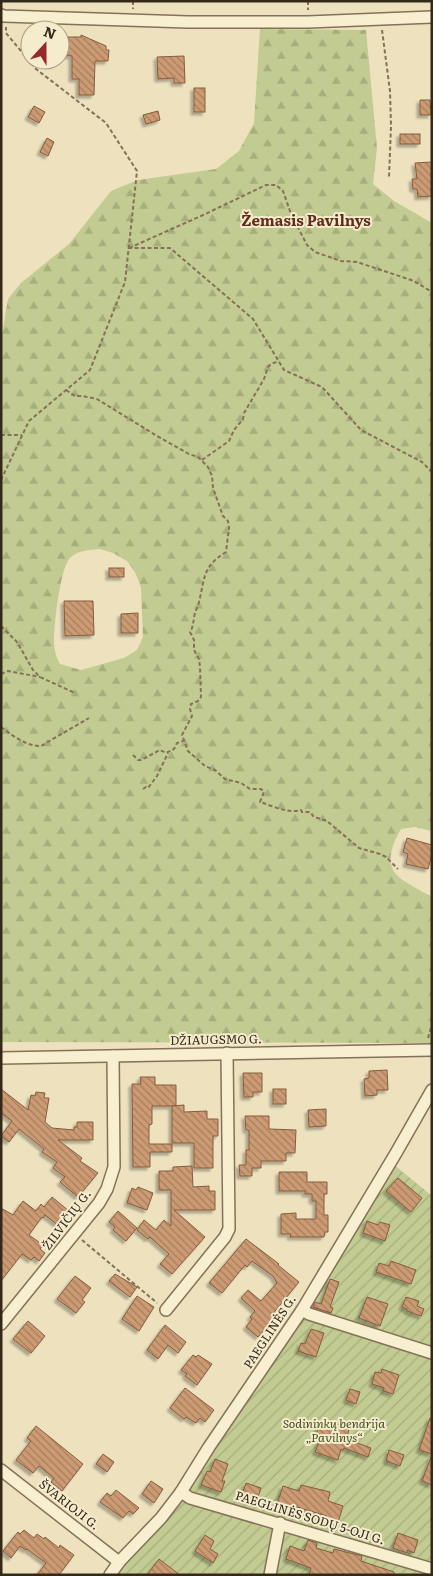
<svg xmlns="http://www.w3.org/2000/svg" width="433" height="1576" viewBox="0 0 433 1576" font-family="Literata,serif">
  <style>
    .forest { fill: url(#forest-firs); fill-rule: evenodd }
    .garden { fill: url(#garden-furrows) }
    .building { fill: url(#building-back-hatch); stroke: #845c3d; filter: url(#shadow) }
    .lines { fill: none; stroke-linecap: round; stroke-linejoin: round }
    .minor-casing { stroke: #857157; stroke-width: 14 }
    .path { stroke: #857157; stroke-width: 2; stroke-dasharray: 4 2.5; stroke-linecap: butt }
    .minor { stroke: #f8eed0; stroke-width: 11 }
    .labels { text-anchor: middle; stroke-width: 4; stroke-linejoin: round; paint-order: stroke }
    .street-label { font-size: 12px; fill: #34281b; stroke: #f5ebcd }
    .park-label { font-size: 12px; font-style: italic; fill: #435122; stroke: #f5ebcd }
    .quarter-label { font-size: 15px; font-weight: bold; fill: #612c1b; stroke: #f5ebcd }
  </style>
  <defs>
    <pattern id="forest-firs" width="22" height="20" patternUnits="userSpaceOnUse" patternTransform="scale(1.25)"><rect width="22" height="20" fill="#c2cb92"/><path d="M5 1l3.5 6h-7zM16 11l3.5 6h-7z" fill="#a7ae7d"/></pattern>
    <pattern id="garden-furrows" width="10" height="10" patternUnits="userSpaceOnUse" patternTransform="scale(1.25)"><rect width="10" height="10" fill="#c2cb92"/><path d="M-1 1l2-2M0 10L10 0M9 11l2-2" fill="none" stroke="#a7ae7d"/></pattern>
    <pattern id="building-back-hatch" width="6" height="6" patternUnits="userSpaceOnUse" patternTransform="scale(1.25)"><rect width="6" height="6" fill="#cc9b73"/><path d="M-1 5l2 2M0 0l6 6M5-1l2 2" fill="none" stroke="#a67e5e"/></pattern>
    <filter id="shadow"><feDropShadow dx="-3" dy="3" stdDeviation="1" flood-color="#0004"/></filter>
  </defs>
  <rect width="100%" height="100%" fill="#ede1be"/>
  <path class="forest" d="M 260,29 L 366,30 L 377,148 L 373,184 L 394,201 L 432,223 L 432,831 L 415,827 L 401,829 C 394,841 385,860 395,873 C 399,880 424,892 432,897 L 432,1043 L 1,1042 L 1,340 L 8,299 L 21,283 L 69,244 L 111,191 L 138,180 L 216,169 L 239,151 L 254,123 ZM 100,549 L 113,553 L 127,561 L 135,572 L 141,587 L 143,637 L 137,650 L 124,658 L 81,670 L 60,664 C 56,657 54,650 54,642 C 54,625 60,568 70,558 C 78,550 89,550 100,549 Z"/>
  <path class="garden" d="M 387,1159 L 432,1196 L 432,1575 L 115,1575 L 175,1491 L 294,1316 Z"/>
  <g class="building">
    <path d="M 81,35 L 106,46 L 106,50 L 109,50 L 108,61 L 95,61 L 94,95 L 79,95 L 79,79 L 72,79 L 72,56 L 60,55 L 60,37 L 81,37 Z"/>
    <path d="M 184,56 L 185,83 L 174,83 L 174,78 L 158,79 L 157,57 Z"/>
    <rect x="194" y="88" width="11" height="24"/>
    <path d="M 420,100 L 430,100 L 431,115 L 420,115 Z"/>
    <path d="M 34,106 L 45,112 L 39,123 L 28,117 Z"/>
    <path d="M 158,111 L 160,120 L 146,124 L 143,115 Z"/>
    <rect x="400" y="134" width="20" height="10"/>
    <path d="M 47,138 L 54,142 L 48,156 L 40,152 Z"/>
    <path d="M 432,162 L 432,196 L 418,197 L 417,189 L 413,189 L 412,179 L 417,179 L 415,163 Z"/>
    <rect x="109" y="568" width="15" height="9"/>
    <path d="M 64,601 L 93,601 L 94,635 L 65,636 Z"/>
    <path d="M 138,613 L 138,633 L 121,633 L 121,614 Z"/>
    <path d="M 407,838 L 432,845 L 432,854 L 428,869 L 406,864 L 408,854 L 403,852 Z"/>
    <path d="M 387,1070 L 388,1090 L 377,1090 L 377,1095 L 365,1096 L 364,1079 L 369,1078 L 369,1071 Z"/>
    <path d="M 243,1073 L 262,1073 L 262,1092 L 253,1092 L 253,1097 L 244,1097 Z"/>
    <path d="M 140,1077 L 155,1077 L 155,1085 L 176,1085 L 176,1106 L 152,1106 L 152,1124 L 149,1125 L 149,1144 L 172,1144 L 172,1152 L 150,1152 L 150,1167 L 133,1167 L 132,1084 L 141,1084 Z"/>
    <path d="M 1,1089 L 28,1110 L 31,1095 L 35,1096 L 36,1092 L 45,1093 L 44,1098 L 49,1098 L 45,1122 L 52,1128 L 74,1130 L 74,1127 L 77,1127 L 77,1122 L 93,1122 L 93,1140 L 58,1140 L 82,1158 L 80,1161 L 98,1173 L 78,1197 L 60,1182 L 65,1177 L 53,1168 L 57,1162 L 42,1152 L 44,1149 L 19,1129 L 9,1142 L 1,1136 L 12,1121 L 1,1113 Z"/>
    <rect x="273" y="1089" width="13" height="15"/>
    <path d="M 184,1105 L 184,1112 L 207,1111 L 207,1119 L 218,1119 L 218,1136 L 213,1136 L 213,1168 L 194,1168 L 194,1143 L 172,1143 L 172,1106 Z"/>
    <path d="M 326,1109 L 326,1126 L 309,1127 L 308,1110 Z"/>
    <path d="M 245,1116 L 269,1116 L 269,1129 L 296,1130 L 295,1153 L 286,1153 L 286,1161 L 261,1161 L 261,1168 L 252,1168 L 252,1176 L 240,1176 L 239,1165 L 246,1165 L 246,1150 L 249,1150 L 249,1130 L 246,1130 Z"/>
    <path d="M 192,1166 L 193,1187 L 209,1186 L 209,1191 L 215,1191 L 215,1210 L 174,1210 L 205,1237 L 172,1274 L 160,1264 L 169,1254 L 150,1237 L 148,1239 L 137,1230 L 144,1220 L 156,1230 L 164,1220 L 171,1226 L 171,1190 L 159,1190 L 159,1171 L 173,1171 L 173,1167 Z"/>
    <path d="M 279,1172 L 307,1172 L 307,1182 L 327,1182 L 327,1194 L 324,1194 L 324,1215 L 328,1215 L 328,1232 L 325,1232 L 324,1237 L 290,1237 L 291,1234 L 281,1234 L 281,1214 L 296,1213 L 296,1219 L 316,1219 L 316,1201 L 312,1201 L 312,1194 L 305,1194 L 305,1191 L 279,1191 Z"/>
    <path d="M 398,1178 L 422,1198 L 411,1212 L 386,1191 Z"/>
    <path d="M 138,1187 L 153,1193 L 147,1210 L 127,1203 L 132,1188 L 136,1190 Z"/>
    <path d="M 52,1197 L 69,1211 L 58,1225 L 45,1215 L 43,1218 L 42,1217 L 29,1235 L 43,1245 L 40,1249 L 45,1253 L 39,1261 L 34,1257 L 31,1260 L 22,1254 L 1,1281 L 1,1208 L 13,1215 L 23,1201 L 36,1211 L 41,1204 L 44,1207 Z"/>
    <path d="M 118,1211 L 137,1228 L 126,1241 L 113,1230 L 115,1227 L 109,1222 Z"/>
    <path d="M 367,1221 L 378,1225 L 380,1222 L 390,1225 L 385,1241 L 363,1233 Z"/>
    <path d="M 246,1239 L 279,1264 L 278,1265 L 299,1282 L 271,1316 L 274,1319 L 258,1337 L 246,1327 L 252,1319 L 250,1317 L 255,1311 L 241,1298 L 248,1290 L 261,1301 L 277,1283 L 273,1276 L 252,1261 L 247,1267 L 245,1265 L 222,1293 L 209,1283 Z"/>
    <path d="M 391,1261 L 416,1270 L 411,1284 L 376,1272 L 379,1263 L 389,1266 Z"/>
    <path d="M 115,1274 L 137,1287 L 130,1297 L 109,1281 Z"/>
    <path d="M 75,1276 L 91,1288 L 82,1300 L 85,1302 L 76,1313 L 57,1299 Z"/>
    <path d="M 330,1279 L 339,1282 L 330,1307 L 333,1308 L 331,1313 L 313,1307 L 315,1302 L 321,1304 Z"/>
    <path d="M 137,1296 L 154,1307 L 139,1331 L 122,1319 Z"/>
    <path d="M 367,1297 L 388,1304 L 380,1326 L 359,1318 Z"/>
    <path d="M 406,1297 L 419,1301 L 417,1306 L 424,1309 L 421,1316 L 407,1311 L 407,1309 L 402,1307 Z"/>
    <path d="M 28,1321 L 45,1336 L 31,1353 L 13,1339 Z"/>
    <path d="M 165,1325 L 186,1342 L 178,1353 L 168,1345 L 158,1359 L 147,1350 Z"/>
    <path d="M 311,1329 L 324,1333 L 316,1357 L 298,1351 L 301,1343 L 305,1344 Z"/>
    <path d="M 193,1355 L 196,1357 L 198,1355 L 212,1364 L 197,1385 L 185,1376 L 187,1374 L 181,1370 Z"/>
    <path d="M 382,1369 L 399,1375 L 393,1394 L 383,1391 L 384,1388 L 372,1384 L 375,1372 L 381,1373 Z"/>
    <path d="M 185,1388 L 214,1410 L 205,1422 L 200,1418 L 196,1423 L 186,1417 L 184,1419 L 170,1408 Z"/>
    <path d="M 350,1389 L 360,1392 L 356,1404 L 346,1400 Z"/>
    <path d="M 430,1418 L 432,1418 L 432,1454 L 419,1450 Z"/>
    <path d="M 338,1424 L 349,1428 L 347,1439 L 371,1448 L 368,1457 L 344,1448 L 343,1450 L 341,1449 L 338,1460 L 315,1452 L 320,1440 L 315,1438 L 319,1425 L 336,1431 Z"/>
    <path d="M 36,1426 L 83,1464 L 62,1491 L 51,1482 L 54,1478 L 39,1466 L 33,1473 L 16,1460 L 31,1441 L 27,1438 Z"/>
    <path d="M 389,1450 L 404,1455 L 400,1466 L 386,1461 Z"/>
    <path d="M 103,1454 L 114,1462 L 107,1472 L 96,1464 Z"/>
    <path d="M 431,1457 L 432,1458 L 432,1485 L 422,1481 Z"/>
    <path d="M 215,1459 L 228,1464 L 222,1481 L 225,1481 L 221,1492 L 201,1485 L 207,1471 L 210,1472 Z"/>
    <path d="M 151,1481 L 163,1489 L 154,1503 L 142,1494 Z"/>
    <path d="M 246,1483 L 261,1488 L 256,1503 L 241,1498 Z"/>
    <path d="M 301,1485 L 330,1492 L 328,1501 L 343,1506 L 337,1526 L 325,1522 L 327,1516 L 297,1507 L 295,1513 L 276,1507 L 283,1486 L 299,1491 Z"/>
    <path d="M 116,1490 L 139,1508 L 133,1514 L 129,1511 L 123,1518 L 100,1502 L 107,1493 L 111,1496 Z"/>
    <path d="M 24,1530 L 34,1538 L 37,1534 L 44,1539 L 45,1537 L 59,1548 L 60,1545 L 74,1555 L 59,1575 L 37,1575 L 46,1563 L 27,1549 L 26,1550 L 20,1546 L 11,1558 L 3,1551 L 18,1532 L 20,1534 Z"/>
    <path d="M 398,1533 L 418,1540 L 414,1553 L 407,1550 L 407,1553 L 393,1548 Z"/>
    <path d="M 205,1535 L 214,1541 L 210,1549 L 218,1554 L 213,1563 L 195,1551 Z"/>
    <path d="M 308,1540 L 317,1543 L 316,1548 L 333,1553 L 334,1549 L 362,1556 L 361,1561 L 394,1572 L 394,1575 L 309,1575 L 311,1568 L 286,1559 L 290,1546 L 304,1551 Z"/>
    <path d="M 159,1559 L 180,1575 L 147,1575 Z"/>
  </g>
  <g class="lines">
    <defs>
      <g id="minor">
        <path d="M 1,15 L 4,16 L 188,22 L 308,22 L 432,17"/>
        <path d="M 1,1058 L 432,1050"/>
        <path d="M 166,1310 L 225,1237 L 229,1229 L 227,1053"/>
        <path d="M 302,1310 L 309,1314 L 432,1353"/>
        <path d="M 1,1324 L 99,1203 L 107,1189 L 114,1167 L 113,1056"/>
        <path d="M 1,1470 L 119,1562"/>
        <path d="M 181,1492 L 190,1498 L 432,1569"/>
        <path d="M 110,1575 L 119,1562 L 161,1518 L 181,1492 L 209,1447 L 302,1310 L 396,1153 L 432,1090"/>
        <path d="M 270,1575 L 280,1523"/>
      </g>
    </defs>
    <use href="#minor" class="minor-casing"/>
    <g class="path">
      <path d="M 133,1 L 133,9"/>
      <path d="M 308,1 L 308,10"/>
      <path d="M 382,30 L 390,91 L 391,126 L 389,177"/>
      <path d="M 128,248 L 170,248 L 253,319 L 284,370 L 322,387 L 361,430 L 422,462 L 432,472"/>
      <path d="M 129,248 L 201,216 L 266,185 L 276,185 L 283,191 L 291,214 L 307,245 L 315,252 L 341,261 L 357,262 L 414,281 L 432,292"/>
      <path d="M 66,390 L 75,396 L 82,396 L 97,399 L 157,436 L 189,454 L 198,457 L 208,467 L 212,476 L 213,488 L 223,516 L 228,521 L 229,528 L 226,552 C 202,567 205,578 199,602 C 198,606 196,610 195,613 C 193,620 194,626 190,632 L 194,640 L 194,650 L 199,659 L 200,667 L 201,697 L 198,701 L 191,704 L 190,709 L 192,716 L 182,735 L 188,751 L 205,766 L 215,770 L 225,779 L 241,783 L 250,789 L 261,789 L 264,792 L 260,802 C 273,806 288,814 301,810 L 302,812 L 310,812 L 314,817 L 327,821 L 359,848 L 380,854 L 386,857 L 398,869"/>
      <path d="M 1,435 L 22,435"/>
      <path d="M 202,460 L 229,441 L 234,430 L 243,419 L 244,413 L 264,379 L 268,367 L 271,364 L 279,361"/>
      <path d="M 1,480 L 29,421 L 90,370 L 125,282 L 137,171 L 106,123 L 36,69 L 6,33 L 6,27"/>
      <path d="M 1,626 L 17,642 L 33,670 L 40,677 L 75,693"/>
      <path d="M 1,674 L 8,671 L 40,677"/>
      <path d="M 1,727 C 13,736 26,746 41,746 L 89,718"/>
      <path d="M 133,755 L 138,760 L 141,760 L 160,750 L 166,753 L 174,749 L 177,743 L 183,741"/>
      <path d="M 143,789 L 146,787 L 148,788 L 157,776 L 168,753"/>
      <path d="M 428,1038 L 432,1024"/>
      <path d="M 82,1240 L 157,1303"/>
    </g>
    <use href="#minor" class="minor"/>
  </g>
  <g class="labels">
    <g class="street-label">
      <text transform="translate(216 1040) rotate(-1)" y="4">DŽIAUGSMO G.</text>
      <text transform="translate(67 1220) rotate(-53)" y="4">ŽILVIČIŲ G.</text>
      <text transform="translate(270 1332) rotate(-57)" y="4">PAEGLINĖS G.</text>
      <text transform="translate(69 1505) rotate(38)" y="4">ŠVARIOJI G.</text>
      <text transform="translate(310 1518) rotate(17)" y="4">PAEGLINĖS SODŲ 5-OJI G.</text>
    </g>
    <g class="park-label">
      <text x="334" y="1428">Sodininkų bendrija<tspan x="334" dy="14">„Pavilnys“</tspan></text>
    </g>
    <g class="quarter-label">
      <text x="306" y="226">Žemasis Pavilnys</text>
    </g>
  </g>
  <rect width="433" height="1576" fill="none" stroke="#34281b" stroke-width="5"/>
  <g transform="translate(45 45) rotate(21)"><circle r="24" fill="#f5ebcd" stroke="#a89d86"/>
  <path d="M0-4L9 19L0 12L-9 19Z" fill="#942a27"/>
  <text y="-8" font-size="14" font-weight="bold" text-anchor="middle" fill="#34281b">N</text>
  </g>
</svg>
